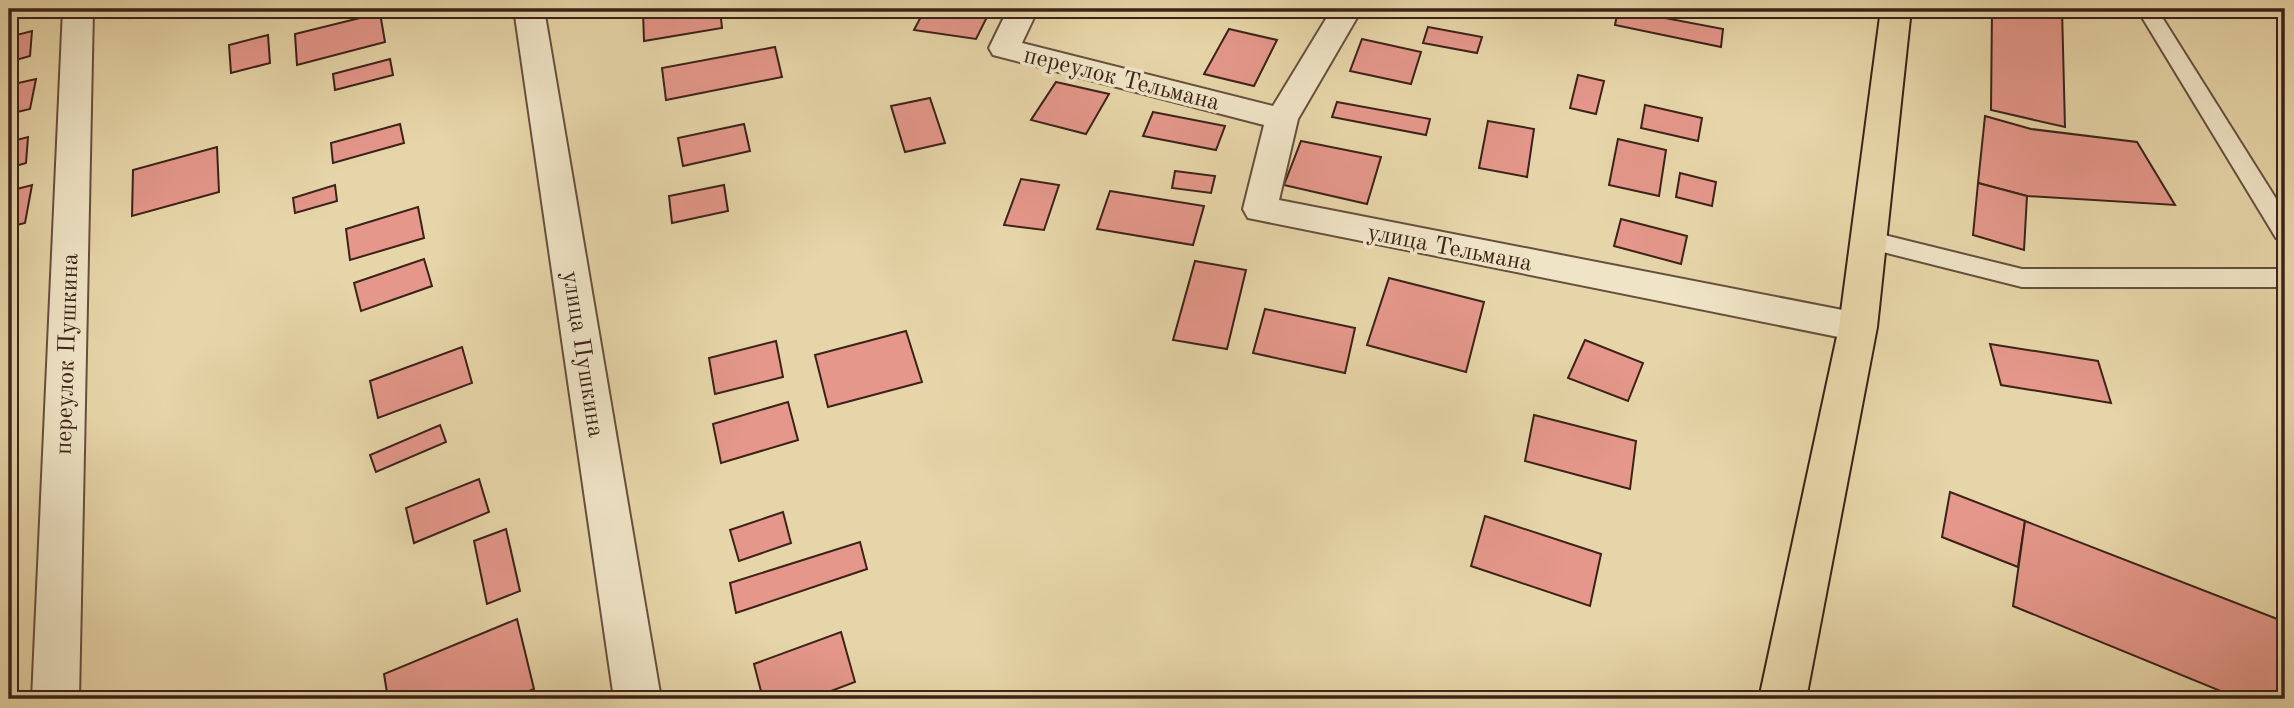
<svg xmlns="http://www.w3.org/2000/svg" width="2294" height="708" viewBox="0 0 2294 708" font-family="'Old Standard TT',serif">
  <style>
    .building { fill: #e4978a; stroke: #3c2219; stroke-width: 2 }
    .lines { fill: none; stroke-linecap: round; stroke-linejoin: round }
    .service-casing { stroke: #664f3d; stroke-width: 4 }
    .minor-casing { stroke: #664f3d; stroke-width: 4 }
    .primary-casing { stroke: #3c2219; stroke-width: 4 }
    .service { fill: #efe4c6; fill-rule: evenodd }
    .minor { fill: #efe4c6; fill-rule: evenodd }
    .primary { fill: #e6d5a8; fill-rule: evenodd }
    .labels { text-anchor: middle; stroke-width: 7; stroke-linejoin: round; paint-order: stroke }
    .street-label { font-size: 24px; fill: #3c2219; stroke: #efe4c6 }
  </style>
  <rect width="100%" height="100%" fill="#e6d5a8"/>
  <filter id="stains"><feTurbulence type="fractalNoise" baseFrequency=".00286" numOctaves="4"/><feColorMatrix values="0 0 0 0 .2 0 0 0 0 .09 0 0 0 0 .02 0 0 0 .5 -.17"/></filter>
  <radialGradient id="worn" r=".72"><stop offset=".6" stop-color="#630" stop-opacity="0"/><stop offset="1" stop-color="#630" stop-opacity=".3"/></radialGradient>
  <g class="building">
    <path d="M 9,9 L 28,9 L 27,14 L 9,18 Z"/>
    <path d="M 129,9 L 164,9 L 130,18 Z"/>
    <path d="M 662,9 L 720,9 L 722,28 L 644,41 L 643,12 Z"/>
    <path d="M 925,9 L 991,9 L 976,39 L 914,30 Z"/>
    <path d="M 1618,9 L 1723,29 L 1721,47 L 1615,25 Z"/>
    <path d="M 1992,9 L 2062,9 L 2065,127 L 1991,110 Z"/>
    <path d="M 380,13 L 385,42 L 297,65 L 295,34 Z"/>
    <path d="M 1428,27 L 1482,37 L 1477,53 L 1423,43 Z"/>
    <path d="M 1229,29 L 1277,40 L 1254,86 L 1204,74 Z"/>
    <path d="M 32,31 L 30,56 L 9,62 L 9,37 Z"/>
    <path d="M 268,35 L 270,63 L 231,73 L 229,45 Z"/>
    <path d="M 1362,39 L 1421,52 L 1411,84 L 1350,71 Z"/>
    <path d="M 775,47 L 782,77 L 666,100 L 662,68 Z"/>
    <path d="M 390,59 L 393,75 L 335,90 L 333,74 Z"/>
    <path d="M 1578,75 L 1604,81 L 1596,114 L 1570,108 Z"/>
    <path d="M 36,79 L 30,109 L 9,114 L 9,85 Z"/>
    <path d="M 1056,82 L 1109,94 L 1086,134 L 1031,120 Z"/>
    <path d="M 930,98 L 945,143 L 905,152 L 891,106 Z"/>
    <path d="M 1337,102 L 1430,119 L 1426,135 L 1332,117 Z"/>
    <path d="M 1645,105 L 1702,118 L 1698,141 L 1641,128 Z"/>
    <path d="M 1153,112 L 1225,126 L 1216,150 L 1143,136 Z"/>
    <path d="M 1985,116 L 2031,129 L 2137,142 L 2175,205 L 2027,196 L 1978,183 Z"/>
    <path d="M 1488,121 L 1534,129 L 1527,177 L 1479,168 Z"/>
    <path d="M 400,124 L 404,143 L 333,163 L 331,143 Z"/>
    <path d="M 744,124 L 750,151 L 683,166 L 678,138 Z"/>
    <path d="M 28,137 L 26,163 L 9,168 L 9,142 Z"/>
    <path d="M 1618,139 L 1666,150 L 1659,196 L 1609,185 Z"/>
    <path d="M 1301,141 L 1381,157 L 1367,204 L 1284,185 Z"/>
    <path d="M 217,147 L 219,192 L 132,216 L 133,170 Z"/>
    <path d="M 1175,171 L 1215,176 L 1211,193 L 1172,188 Z"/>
    <path d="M 1680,173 L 1716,182 L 1712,206 L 1676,197 Z"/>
    <path d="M 1021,179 L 1059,185 L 1044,230 L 1004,225 Z"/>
    <path d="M 1978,183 L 2027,196 L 2024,250 L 1973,235 Z"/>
    <path d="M 32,185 L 25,223 L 9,227 L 9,191 Z"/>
    <path d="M 335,185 L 337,201 L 295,213 L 293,198 Z"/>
    <path d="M 724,185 L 728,211 L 672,223 L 669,196 Z"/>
    <path d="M 1110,191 L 1204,206 L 1193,245 L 1097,229 Z"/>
    <path d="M 418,207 L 424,238 L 350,260 L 346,229 Z"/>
    <path d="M 1621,219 L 1687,236 L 1681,264 L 1614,246 Z"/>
    <path d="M 424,259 L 432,286 L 361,311 L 354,283 Z"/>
    <path d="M 1195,261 L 1246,270 L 1227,349 L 1173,340 Z"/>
    <path d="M 1389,278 L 1484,302 L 1466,372 L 1367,345 Z"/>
    <path d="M 1265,309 L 1355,328 L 1345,373 L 1253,353 Z"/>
    <path d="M 906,331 L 922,382 L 828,407 L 815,355 Z"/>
    <path d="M 1585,340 L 1643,363 L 1628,401 L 1568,378 Z"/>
    <path d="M 776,341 L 783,377 L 715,394 L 709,358 Z"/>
    <path d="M 1990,344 L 2098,361 L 2111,403 L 2001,385 Z"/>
    <path d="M 462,347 L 472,383 L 378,418 L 370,381 Z"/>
    <path d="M 788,402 L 798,440 L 721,463 L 713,424 Z"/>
    <path d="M 1534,415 L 1636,441 L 1630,489 L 1525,461 Z"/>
    <path d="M 440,425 L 446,442 L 376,472 L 370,455 Z"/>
    <path d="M 479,479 L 489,512 L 414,543 L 406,508 Z"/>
    <path d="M 1950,492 L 2025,521 L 2018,567 L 1942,537 Z"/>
    <path d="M 783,512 L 791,543 L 739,561 L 730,530 Z"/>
    <path d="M 1485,516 L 1601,554 L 1590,606 L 1471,566 Z"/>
    <path d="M 2025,521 L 2285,622 L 2285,699 L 2240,699 L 2013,606 Z"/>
    <path d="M 506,529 L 520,591 L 487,604 L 474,541 Z"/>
    <path d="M 860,542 L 867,569 L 736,613 L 730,583 Z"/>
    <path d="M 517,619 L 534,689 L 510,699 L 388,699 L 384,674 Z"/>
    <path d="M 841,632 L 855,682 L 810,699 L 763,699 L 754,664 Z"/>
  </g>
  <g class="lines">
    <defs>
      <g id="service">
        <path d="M 2154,9 L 2160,14 L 2285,213 L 2285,241 L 2276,238 L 2140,14 L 2143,10 Z"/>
        <path d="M 1868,231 L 2022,269 L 2285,269 L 2285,287 L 2022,287 L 1859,246 L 1856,240 L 1859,234 Z"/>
      </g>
      <g id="minor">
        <path d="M 63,9 L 93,9 L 79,699 L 32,699 Z"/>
        <path d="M 514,9 L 544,9 L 661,699 L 614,699 Z"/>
        <path d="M 1008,9 L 1038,9 L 1022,43 L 1273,106 L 1332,9 L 1362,9 L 1298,119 L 1279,200 L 1858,313 L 1871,317 L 1877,327 L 1871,337 L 1858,341 L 1248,218 L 1243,209 L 1264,125 L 993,55 L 989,48 Z"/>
      </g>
      <path id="primary" d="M 1881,9 L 1911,9 L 1877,327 L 1806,699 L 1759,699 L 1839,327 Z"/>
    </defs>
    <use href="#service" class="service-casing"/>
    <use href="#minor" class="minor-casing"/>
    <use href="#primary" class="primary-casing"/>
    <use href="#service" class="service"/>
    <use href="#minor" class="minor"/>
    <use href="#primary" class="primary"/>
  </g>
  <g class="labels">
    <g class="street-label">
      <text transform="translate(1122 78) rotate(14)" y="8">переулок Тельмана</text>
      <text transform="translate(1450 247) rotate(11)" y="8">улица Тельмана</text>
      <text transform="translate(66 354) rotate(-88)" y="8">переулок Пушкина</text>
      <text transform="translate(584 354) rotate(81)" y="8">улица Пушкина</text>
    </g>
  </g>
  <rect width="2294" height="708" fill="none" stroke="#e6d5a8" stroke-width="35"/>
  <rect x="10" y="10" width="2273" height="687" fill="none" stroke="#3c2219" stroke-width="3.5"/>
  <rect x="18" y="18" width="2259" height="673" fill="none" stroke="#3c2219" stroke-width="2"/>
  <rect width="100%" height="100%" filter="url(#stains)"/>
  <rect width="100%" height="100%" fill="url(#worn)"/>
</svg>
